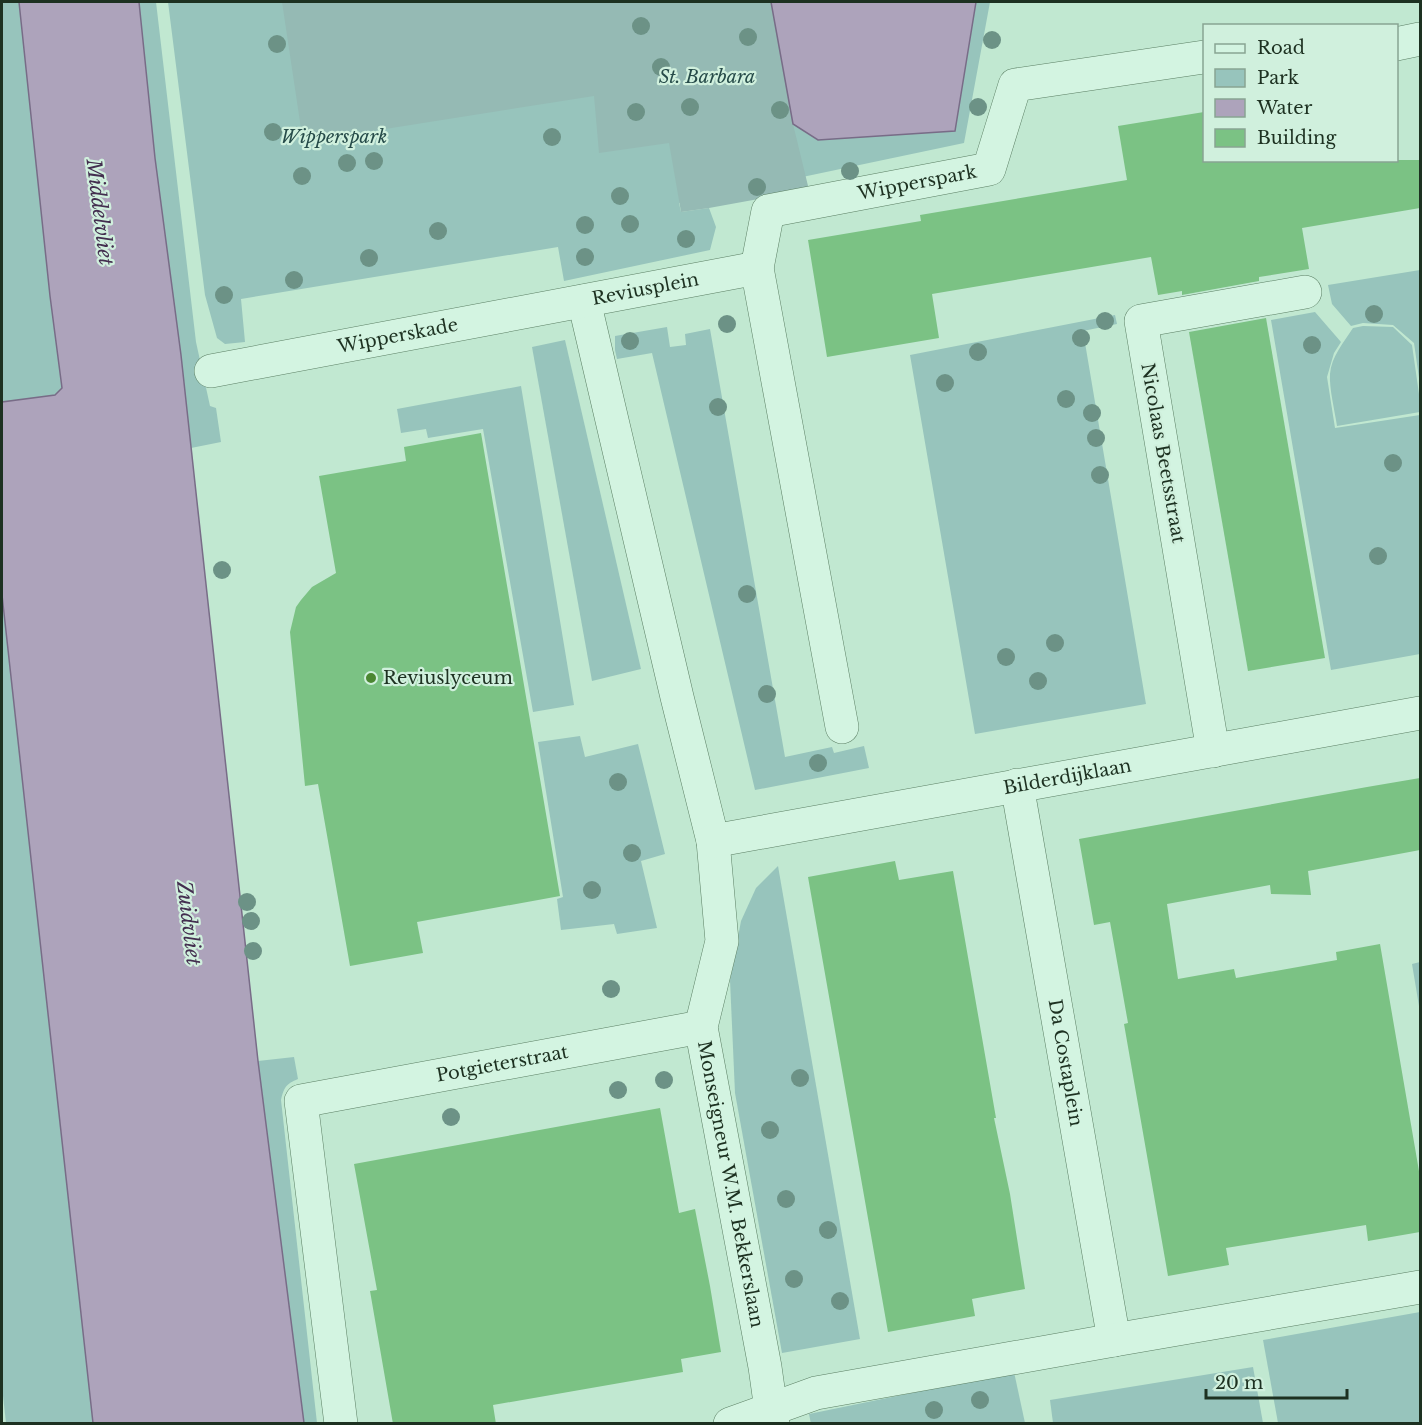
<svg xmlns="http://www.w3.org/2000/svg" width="1422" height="1425" viewBox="0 0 1422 1425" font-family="'Libre Baskerville',serif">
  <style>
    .green { fill: #97c4bc }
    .cemetery { fill: #95bab4 }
    .water { fill: #ada3bb; stroke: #786c87; stroke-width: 1.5 }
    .building { fill: #7bc284 }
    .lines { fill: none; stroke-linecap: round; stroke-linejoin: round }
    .minor-casing { stroke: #5b7f64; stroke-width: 34 }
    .minor { stroke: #d3f4e1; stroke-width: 33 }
    .tree { fill: #6c9286 }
    .poi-dot { fill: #4b8732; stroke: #d0f0dd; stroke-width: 2 }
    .labels { text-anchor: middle; stroke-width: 4.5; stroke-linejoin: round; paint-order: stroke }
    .park-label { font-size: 18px; font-style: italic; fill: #264b49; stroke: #d0f0dd }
    .street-label { font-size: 18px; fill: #1d3121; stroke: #d0f0dd }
    .poi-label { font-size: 18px; fill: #1d3121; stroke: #d0f0dd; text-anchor: start }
    .water-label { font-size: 20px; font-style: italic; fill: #432e4f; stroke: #d0f0dd }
  </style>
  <rect width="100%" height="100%" fill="#c1e8d1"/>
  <g class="green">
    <path d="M 2,2 L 19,2 L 50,296 L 62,388 L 55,395 L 2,402 Z"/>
    <path d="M 139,2 L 156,2 L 196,342 L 210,406 L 216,408 L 221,442 L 191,448 L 181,355 L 155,158 Z"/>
    <path d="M 168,2 L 990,2 L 964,143 L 679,203 L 681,212 L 709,208 L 716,227 L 710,250 L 564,281 L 558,247 L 241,299 L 245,342 L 225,344 L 217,338 L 205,295 Z"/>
    <path d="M 1420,270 L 1420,385 L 1414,343 L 1393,325 L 1363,323 L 1351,326 L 1332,304 L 1328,285 Z"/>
    <path d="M 1315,312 L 1341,342 L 1334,353 L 1327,377 L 1335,428 L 1420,415 L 1420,654 L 1331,670 L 1271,320 Z"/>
    <path d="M 1115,315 L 1117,324 L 1083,331 L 1146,704 L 975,734 L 910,355 Z"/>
    <path d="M 1363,326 L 1393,327 L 1412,345 L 1420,401 L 1420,412 L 1337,426 C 1335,412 1329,388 1330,374 C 1331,357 1344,342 1353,328 Z"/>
    <path d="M 667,327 L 670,347 L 686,345 L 685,334 L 710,329 L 785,757 L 832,747 L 834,753 L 864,746 L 869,768 L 755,790 L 652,353 L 617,359 L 615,350 L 615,336 Z"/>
    <path d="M 565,340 L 641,669 L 592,681 L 532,347 Z"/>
    <path d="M 521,386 L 574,705 L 533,712 L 483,429 L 428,438 L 426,429 L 401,433 L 397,409 Z"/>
    <path d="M 2,595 L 93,1423 L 6,1423 L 2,1387 Z"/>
    <path d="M 580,736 L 585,757 L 638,744 L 665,854 L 641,861 L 657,928 L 617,934 L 614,924 L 561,930 L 557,899 L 563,897 L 538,742 Z"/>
    <path d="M 778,866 L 860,1339 L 782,1353 L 735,1093 L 730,980 L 741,921 L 756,888 Z"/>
    <path d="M 1420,962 L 1420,1012 L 1412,964 Z"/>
    <path d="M 294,1057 L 298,1079 C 286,1084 284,1087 281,1100 L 317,1423 L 304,1423 L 258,1061 Z"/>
    <path d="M 1420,1312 L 1420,1423 L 1278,1423 L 1263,1340 Z"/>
    <path d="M 1253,1367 L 1263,1423 L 1053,1423 L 1050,1400 Z"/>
    <path d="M 1014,1372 L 1025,1423 L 811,1424 L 809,1414 Z"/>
  </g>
  <path class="cemetery" d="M 282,2 L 771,2 L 793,124 L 809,190 L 709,208 L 681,212 L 669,143 L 599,153 L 594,96 L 303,142 Z"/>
  <g class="water">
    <path d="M 19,2 L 139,2 L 155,158 L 181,355 L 258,1061 L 304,1423 L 93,1423 L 2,595 L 2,402 L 55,395 L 62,388 L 50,296 Z"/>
    <path d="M 771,2 L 976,2 L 955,131 L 818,140 L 793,124 Z"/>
  </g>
  <g class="building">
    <path d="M 1204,112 L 1204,160 L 1420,160 L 1420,208 L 1302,228 L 1309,269 L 1259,277 L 1259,281 L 1182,295 L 1182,291 L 1158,295 L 1151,257 L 932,294 L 939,338 L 827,357 L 808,240 L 921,221 L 920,215 L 1127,180 L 1118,126 Z"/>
    <path d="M 1266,318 L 1325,658 L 1248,671 L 1189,332 Z"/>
    <path d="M 481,433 L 560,896 L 417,922 L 423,953 L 350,966 L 318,784 L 305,786 L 290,632 L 296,607 L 301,600 L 312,587 L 336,573 L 319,476 L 406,461 L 404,447 Z"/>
    <path d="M 1420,778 L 1420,850 L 1308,871 L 1311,895 L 1271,894 L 1270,885 L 1167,904 L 1178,979 L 1234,969 L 1236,978 L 1337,960 L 1336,952 L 1380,944 L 1420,1177 L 1420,1232 L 1368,1241 L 1366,1225 L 1226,1248 L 1229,1265 L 1168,1276 L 1124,1024 L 1128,1023 L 1110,922 L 1094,925 L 1079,839 L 1367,787 Z"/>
    <path d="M 895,861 L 899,880 L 953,871 L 996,1118 L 994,1118 L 1010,1194 L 1025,1289 L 972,1299 L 975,1316 L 888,1332 L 808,877 Z"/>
    <path d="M 660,1108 L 679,1213 L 695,1209 L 710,1286 L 721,1352 L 681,1359 L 683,1372 L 493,1405 L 496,1424 L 393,1424 L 370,1291 L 377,1290 L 354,1164 Z"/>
  </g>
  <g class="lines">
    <defs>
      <g id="minor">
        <path d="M 1396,44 L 1420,39"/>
        <path id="s1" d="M 757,268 L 768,211 L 989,169 L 1015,85 L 1204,57"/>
        <path id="s2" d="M 584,301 L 677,697 L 713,841 L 722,941 L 701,1027 L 765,1367 L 773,1424"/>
        <path id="s3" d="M 211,371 L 757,268 L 842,727"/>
        <path d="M 1213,751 L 1141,321 L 1305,292"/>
        <path id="s4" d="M 1017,785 L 1114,1340"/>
        <path id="s5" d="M 713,841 L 1420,713"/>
        <path id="s6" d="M 341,1424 L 301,1101 L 701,1027"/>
        <path d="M 730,1424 L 816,1393 L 1114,1340 L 1420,1287"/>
      </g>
    </defs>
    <use href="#minor" class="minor-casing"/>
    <use href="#minor" class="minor"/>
  </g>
  <g class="tree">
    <circle cx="641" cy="26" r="9"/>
    <circle cx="748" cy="37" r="9"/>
    <circle cx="992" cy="40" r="9"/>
    <circle cx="277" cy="44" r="9"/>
    <circle cx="661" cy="67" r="9"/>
    <circle cx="690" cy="107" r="9"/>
    <circle cx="978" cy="107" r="9"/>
    <circle cx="780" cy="110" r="9"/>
    <circle cx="636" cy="112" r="9"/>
    <circle cx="273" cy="132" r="9"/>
    <circle cx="552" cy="137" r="9"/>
    <circle cx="374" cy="161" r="9"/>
    <circle cx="347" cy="163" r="9"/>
    <circle cx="850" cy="171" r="9"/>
    <circle cx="302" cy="176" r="9"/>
    <circle cx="757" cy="187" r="9"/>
    <circle cx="620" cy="196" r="9"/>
    <circle cx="630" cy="224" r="9"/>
    <circle cx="585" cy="225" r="9"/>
    <circle cx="438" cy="231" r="9"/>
    <circle cx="686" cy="239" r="9"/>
    <circle cx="585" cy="257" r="9"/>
    <circle cx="369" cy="258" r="9"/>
    <circle cx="294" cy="280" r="9"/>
    <circle cx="224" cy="295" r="9"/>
    <circle cx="1374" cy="314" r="9"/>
    <circle cx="1105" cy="321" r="9"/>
    <circle cx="727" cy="324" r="9"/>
    <circle cx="1081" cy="338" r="9"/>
    <circle cx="630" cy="341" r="9"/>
    <circle cx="1312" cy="345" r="9"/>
    <circle cx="978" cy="352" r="9"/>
    <circle cx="945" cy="383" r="9"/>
    <circle cx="1066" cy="399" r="9"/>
    <circle cx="718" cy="407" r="9"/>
    <circle cx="1092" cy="413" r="9"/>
    <circle cx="1096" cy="438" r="9"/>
    <circle cx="1393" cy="463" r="9"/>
    <circle cx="1100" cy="475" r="9"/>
    <circle cx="1378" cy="556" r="9"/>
    <circle cx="222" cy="570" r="9"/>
    <circle cx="747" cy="594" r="9"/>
    <circle cx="1055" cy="643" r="9"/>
    <circle cx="1006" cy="657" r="9"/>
    <circle cx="1038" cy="681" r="9"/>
    <circle cx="767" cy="694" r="9"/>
    <circle cx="818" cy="763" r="9"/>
    <circle cx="618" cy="782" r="9"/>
    <circle cx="632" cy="853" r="9"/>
    <circle cx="592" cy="890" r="9"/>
    <circle cx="247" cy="902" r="9"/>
    <circle cx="251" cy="921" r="9"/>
    <circle cx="253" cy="951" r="9"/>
    <circle cx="611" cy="989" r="9"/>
    <circle cx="800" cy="1078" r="9"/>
    <circle cx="664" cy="1080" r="9"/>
    <circle cx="618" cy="1090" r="9"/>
    <circle cx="451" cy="1117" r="9"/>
    <circle cx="770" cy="1130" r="9"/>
    <circle cx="786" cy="1199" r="9"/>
    <circle cx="828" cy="1230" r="9"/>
    <circle cx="794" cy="1279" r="9"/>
    <circle cx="840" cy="1301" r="9"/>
    <circle cx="980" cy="1400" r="9"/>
    <circle cx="934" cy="1410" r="9"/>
  </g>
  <circle class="poi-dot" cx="371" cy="678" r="6"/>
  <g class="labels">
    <g class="park-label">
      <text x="707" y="83">St. Barbara</text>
      <text x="334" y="143">Wipperspark</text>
    </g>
    <g class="street-label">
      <text dy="6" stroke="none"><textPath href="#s1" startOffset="210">Wipperspark</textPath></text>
      <text dy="6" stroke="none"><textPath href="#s3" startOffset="442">Reviusplein</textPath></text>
      <text dy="6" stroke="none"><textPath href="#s3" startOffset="190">Wipperskade</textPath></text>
      <text transform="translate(1163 453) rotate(80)" y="6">Nicolaas Beetsstraat</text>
      <text dy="6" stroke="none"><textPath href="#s5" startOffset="360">Bilderdijklaan</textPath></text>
      <text dy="6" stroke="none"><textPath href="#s4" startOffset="282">Da Costaplein</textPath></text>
      <text dy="6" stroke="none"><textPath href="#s6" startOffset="530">Potgieterstraat</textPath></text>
      <text dy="6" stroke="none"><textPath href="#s2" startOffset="904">Monseigneur W.M. Bekkerslaan</textPath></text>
    </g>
    <g class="poi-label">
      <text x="383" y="684">Reviuslyceum</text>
    </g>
    <g class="water-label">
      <text transform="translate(100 212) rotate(83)" y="7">Middelvliet</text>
      <text transform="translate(189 923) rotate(83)" y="7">Zuidvliet</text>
    </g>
  </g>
  <rect width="1422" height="1425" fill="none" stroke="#1d3121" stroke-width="6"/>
  <rect x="1203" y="24" width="195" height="138" fill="#d0f0dd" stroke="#88a492" stroke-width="1.5"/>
  <rect x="1215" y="44" width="30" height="9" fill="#d3f4e1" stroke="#88a492" stroke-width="1.5"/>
  <text x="1257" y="54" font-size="18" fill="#1d3121">Road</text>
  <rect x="1215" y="69" width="30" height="18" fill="#97c4bc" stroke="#88a492" stroke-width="1.5"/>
  <text x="1257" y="84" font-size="18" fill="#1d3121">Park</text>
  <rect x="1215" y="99" width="30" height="18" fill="#ada3bb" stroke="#88a492" stroke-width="1.5"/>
  <text x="1257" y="114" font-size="18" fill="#1d3121">Water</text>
  <rect x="1215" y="129" width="30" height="18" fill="#7bc284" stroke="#88a492" stroke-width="1.5"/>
  <text x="1257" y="144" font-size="18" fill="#1d3121">Building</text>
  <path d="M1206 1389v9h141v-9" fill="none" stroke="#1d3121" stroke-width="3"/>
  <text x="1215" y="1389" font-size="18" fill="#1d3121" stroke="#d0f0dd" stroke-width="4.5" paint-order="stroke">20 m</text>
</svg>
